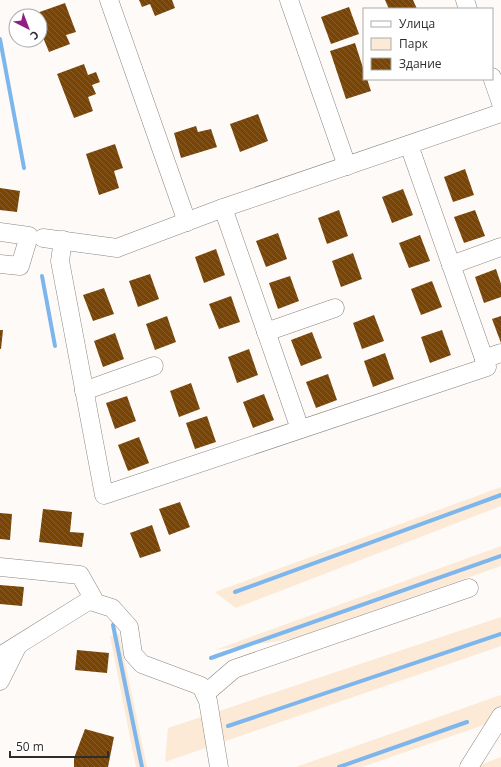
<svg xmlns="http://www.w3.org/2000/svg" width="501" height="767" viewBox="0 0 501 767" font-family="'Open Sans',sans-serif">
  <style>
    .green { fill: #fcead6 }
    .lines { fill: none; stroke-linecap: round; stroke-linejoin: round }
    .stream { stroke: #7cb6ec; stroke-width: 4 }
    .building { fill: url(#building-back-hatch) }
    .minor-casing { stroke: #898784; stroke-width: 19 }
    .minor { stroke: #fff; stroke-width: 18 }
  </style>
  <defs>
    <pattern id="building-back-hatch" width="6" height="6" patternUnits="userSpaceOnUse"><rect width="6" height="6" fill="#794506"/><path d="M-1 5l2 2M0 0l6 6M5-1l2 2" fill="none" stroke="#875e2b"/></pattern>
  </defs>
  <rect width="100%" height="100%" fill="#fdfaf7"/>
  <g class="green">
    <path d="M 501,487 L 501,506 L 236,608 L 215,592 Z"/>
    <path d="M 501,546 L 501,566 L 293,639 L 215,650 Z"/>
    <path d="M 501,617 L 501,646 L 165,762 L 168,728 Z"/>
    <path d="M 119,634 L 147,767 L 136,767 L 110,636 Z"/>
    <path d="M 501,695 L 501,719 L 362,767 L 296,767 Z"/>
    <path d="M 501,757 L 501,767 L 475,767 Z"/>
  </g>
  <g class="lines">
    <g class="stream">
      <path d="M 0,39 L 24,168"/>
      <path d="M 42,276 L 55,346"/>
      <path d="M 235,592 L 501,495"/>
      <path d="M 113,625 L 142,767"/>
      <path d="M 211,658 L 501,556"/>
      <path d="M 228,726 L 501,634"/>
      <path d="M 339,767 L 467,722"/>
    </g>
  </g>
  <g class="building">
    <path d="M 139,0 L 172,0 L 175,8 L 155,16 L 150,4 L 142,7 Z"/>
    <path d="M 385,0 L 413,0 L 417,9 L 389,9 Z"/>
    <path d="M 65,3 L 76,32 L 66,35 L 70,44 L 49,52 L 40,30 L 40,16 L 35,16 L 34,14 Z"/>
    <path d="M 349,7 L 359,34 L 331,44 L 321,17 Z"/>
    <path d="M 355,43 L 364,71 L 364,79 L 367,79 L 371,91 L 346,99 L 330,51 Z"/>
    <path d="M 84,64 L 88,75 L 96,72 L 100,82 L 92,85 L 96,94 L 88,97 L 93,111 L 74,118 L 57,74 Z"/>
    <path d="M 258,114 L 268,141 L 240,152 L 230,124 Z"/>
    <path d="M 196,126 L 198,132 L 211,129 L 217,147 L 181,158 L 174,133 Z"/>
    <path d="M 115,144 L 123,168 L 114,171 L 119,188 L 99,195 L 86,154 Z"/>
    <path d="M 465,169 L 474,195 L 453,202 L 444,177 Z"/>
    <path d="M 0,188 L 20,191 L 17,212 L 0,210 Z"/>
    <path d="M 403,189 L 413,215 L 392,223 L 382,197 Z"/>
    <path d="M 339,210 L 348,236 L 327,244 L 318,218 Z"/>
    <path d="M 475,210 L 485,236 L 464,243 L 454,217 Z"/>
    <path d="M 278,233 L 287,259 L 266,267 L 256,241 Z"/>
    <path d="M 420,235 L 430,261 L 409,268 L 399,243 Z"/>
    <path d="M 216,249 L 225,275 L 204,283 L 195,257 Z"/>
    <path d="M 353,253 L 362,279 L 341,287 L 332,261 Z"/>
    <path d="M 496,269 L 501,284 L 501,297 L 484,303 L 475,277 Z"/>
    <path d="M 150,274 L 159,299 L 138,307 L 129,281 Z"/>
    <path d="M 290,276 L 299,301 L 278,309 L 269,283 Z"/>
    <path d="M 432,281 L 442,307 L 421,315 L 411,289 Z"/>
    <path d="M 104,288 L 114,314 L 93,321 L 83,295 Z"/>
    <path d="M 231,296 L 240,322 L 219,329 L 209,304 Z"/>
    <path d="M 374,315 L 384,341 L 362,349 L 353,323 Z"/>
    <path d="M 167,316 L 176,342 L 155,350 L 146,324 Z"/>
    <path d="M 501,316 L 501,343 L 492,319 Z"/>
    <path d="M 0,330 L 3,330 L 1,349 L 0,349 Z"/>
    <path d="M 442,330 L 451,355 L 430,363 L 421,337 Z"/>
    <path d="M 312,332 L 322,358 L 301,366 L 291,340 Z"/>
    <path d="M 115,333 L 124,359 L 103,367 L 94,341 Z"/>
    <path d="M 249,349 L 258,375 L 237,383 L 228,357 Z"/>
    <path d="M 385,353 L 394,379 L 373,387 L 364,361 Z"/>
    <path d="M 328,374 L 337,400 L 316,408 L 306,382 Z"/>
    <path d="M 191,383 L 200,409 L 179,417 L 170,391 Z"/>
    <path d="M 264,394 L 274,420 L 253,428 L 243,402 Z"/>
    <path d="M 127,396 L 136,421 L 115,429 L 106,403 Z"/>
    <path d="M 207,416 L 216,442 L 195,449 L 186,423 Z"/>
    <path d="M 139,437 L 149,463 L 128,471 L 118,445 Z"/>
    <path d="M 180,502 L 190,527 L 169,535 L 159,509 Z"/>
    <path d="M 43,509 L 72,512 L 70,532 L 84,533 L 82,547 L 39,542 Z"/>
    <path d="M 0,513 L 12,514 L 10,540 L 0,539 Z"/>
    <path d="M 152,525 L 161,551 L 140,558 L 130,533 Z"/>
    <path d="M 0,585 L 24,587 L 22,606 L 0,604 Z"/>
    <path d="M 77,650 L 109,653 L 107,673 L 75,670 Z"/>
    <path d="M 85,729 L 114,737 L 108,767 L 74,767 L 74,758 Z"/>
  </g>
  <g class="lines">
    <defs>
      <g id="minor">
        <path d="M 109,0 L 187,222"/>
        <path d="M 289,0 L 347,166"/>
        <path d="M 465,0 L 468,9"/>
        <path d="M 492,77 L 501,103"/>
        <path d="M 223,208 L 300,429"/>
        <path d="M 0,232 L 29,236 L 20,266 L 0,264"/>
        <path d="M 43,238 L 117,248 L 223,208 L 501,113"/>
        <path d="M 63,240 L 60,261 L 104,495 L 487,367 L 409,145"/>
        <path d="M 451,265 L 501,247"/>
        <path d="M 266,332 L 335,308"/>
        <path d="M 484,359 L 501,353"/>
        <path d="M 84,391 L 154,366"/>
        <path d="M 0,567 L 80,575 L 93,598 L 0,656"/>
        <path d="M 90,601 L 112,608 L 129,627 L 133,654 L 142,664 L 201,686 L 208,701 L 219,767"/>
        <path d="M 0,681 L 18,645"/>
        <path d="M 205,694 L 234,669 L 469,588"/>
        <path d="M 469,767 L 501,716"/>
      </g>
    </defs>
    <use href="#minor" class="minor-casing"/>
    <use href="#minor" class="minor"/>
  </g>
  <rect x="363" y="8" width="130" height="72" fill="#ffffff" stroke="#ababaa"/>
  <rect x="371" y="21" width="20" height="6" fill="#ffffff" stroke="#ababaa"/>
  <text x="399" y="28" font-size="12" fill="#2e2d2b">Улица</text>
  <rect x="371" y="38" width="20" height="12" fill="#fcead6" stroke="#ababaa"/>
  <text x="399" y="48" font-size="12" fill="#2e2d2b">Парк</text>
  <rect x="371" y="58" width="20" height="12" fill="url(#building-back-hatch)" stroke="#ababaa"/>
  <text x="399" y="68" font-size="12" fill="#2e2d2b">Здание</text>
  <g transform="translate(28 28) rotate(138)"><circle r="19" fill="#ffffff" stroke="#ababaa"/>
  <path d="M0-3L7 15L0 10L-7 15Z" fill="#8f2082"/>
  <text y="-6" font-size="11" font-weight="bold" text-anchor="middle" fill="#2e2d2b">С</text>
  </g>
  <path d="M10 751v6h98v-6" fill="none" stroke="#2e2d2b" stroke-width="2"/>
  <text x="16" y="751" font-size="12" fill="#2e2d2b" stroke="#ffffff" stroke-width="3" paint-order="stroke">50 m</text>
</svg>
